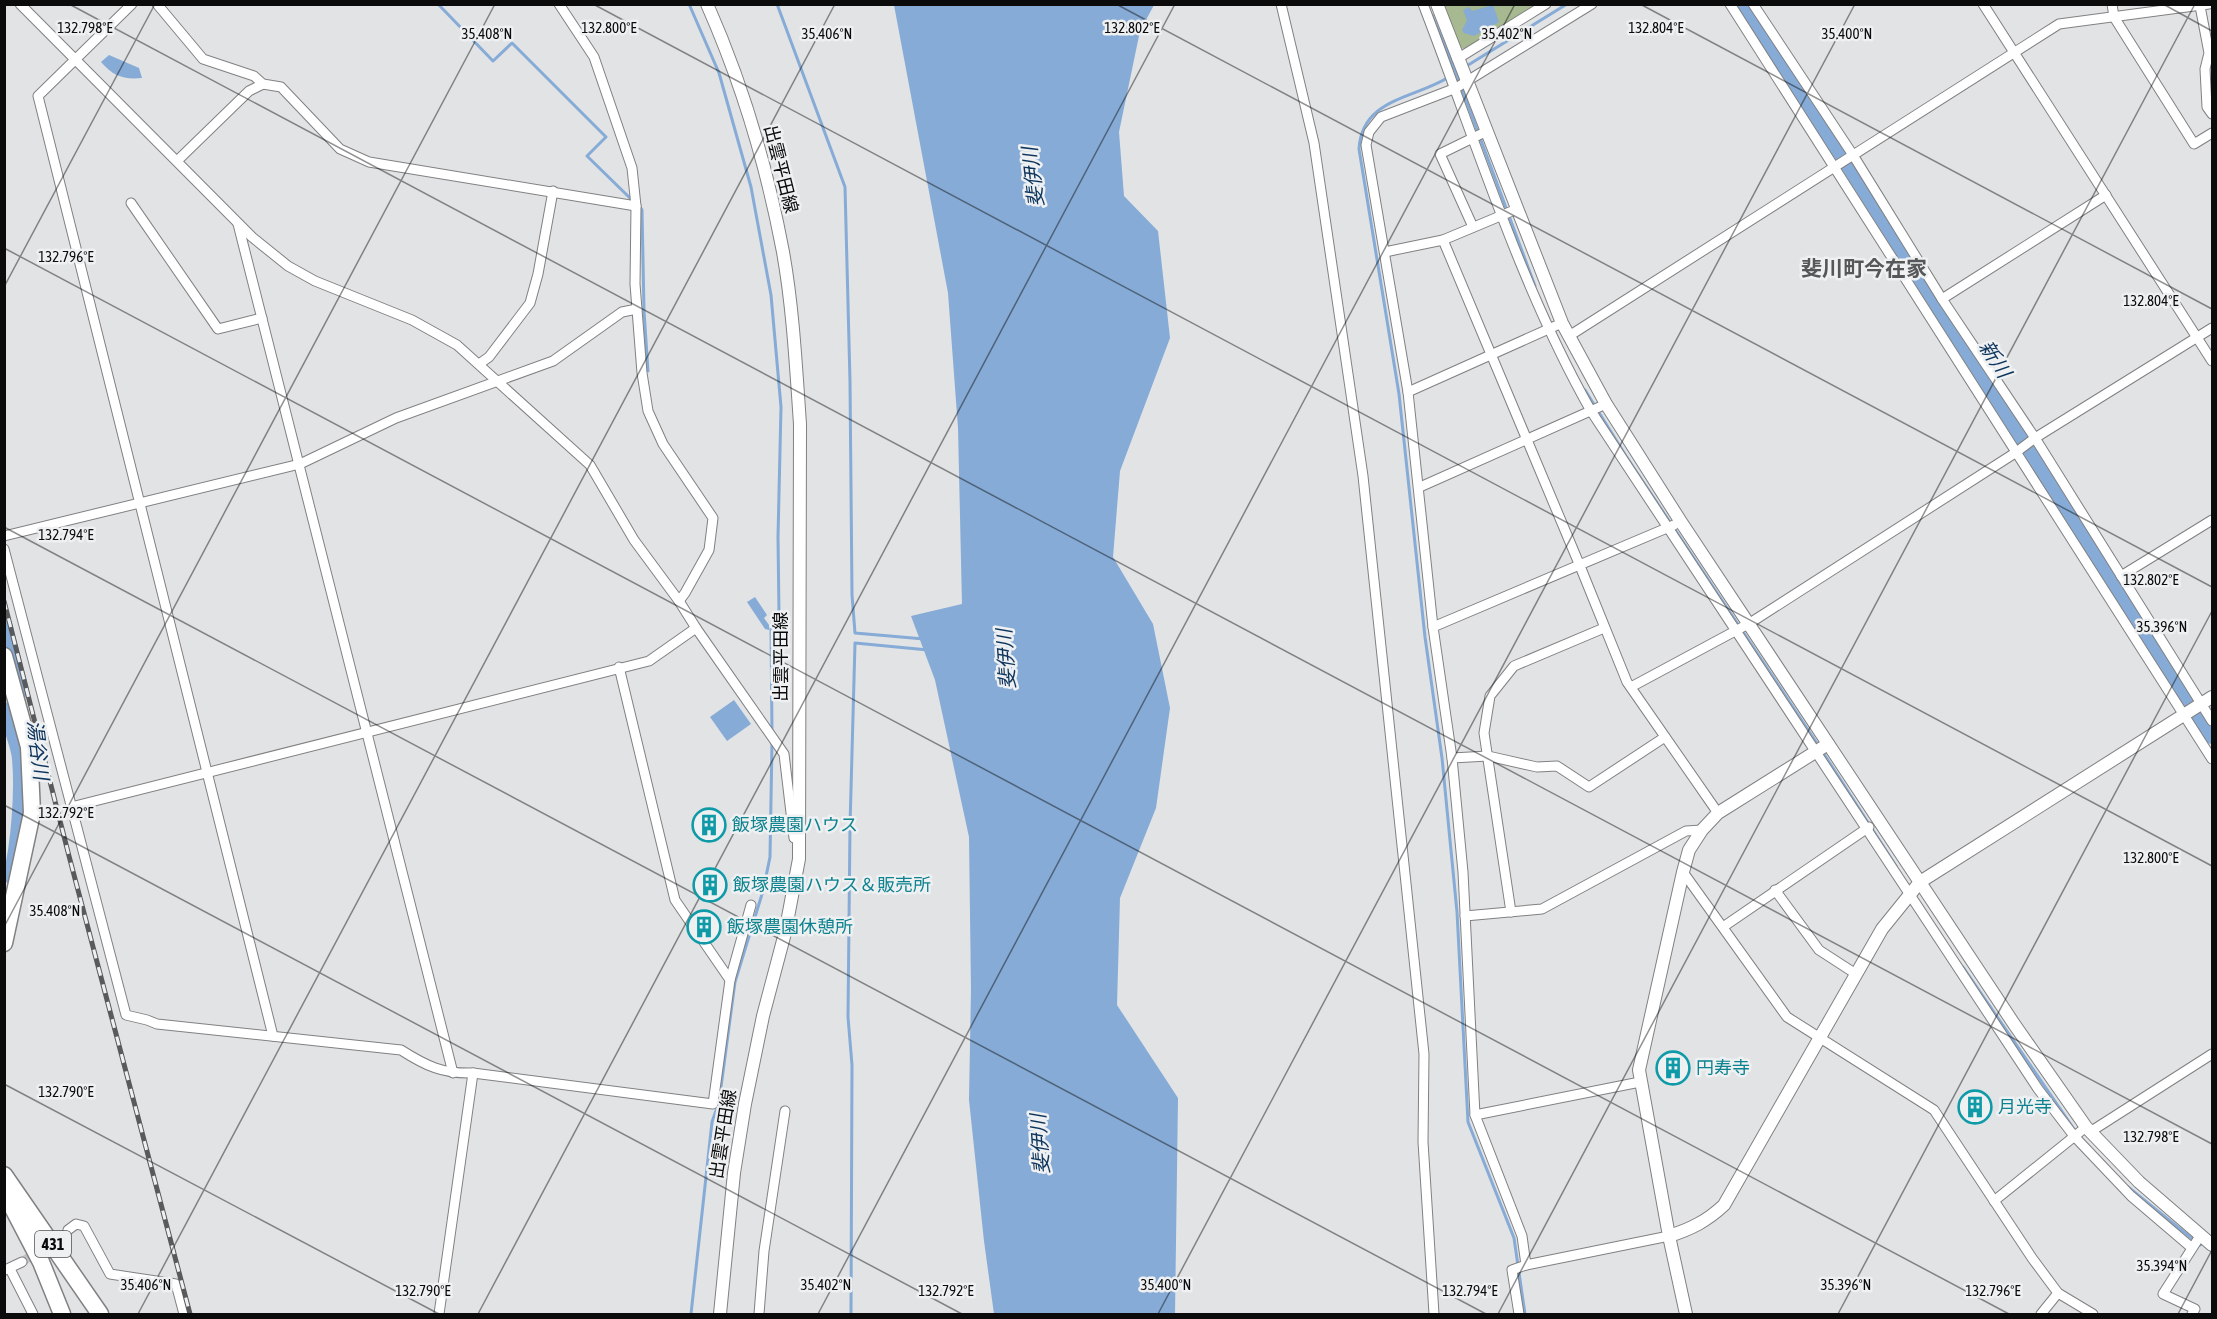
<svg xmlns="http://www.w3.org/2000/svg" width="2217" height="1319" viewBox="0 0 2217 1319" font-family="'Asap Condensed','Noto Sans JP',sans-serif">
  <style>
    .green { fill: #a6b990 }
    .water { fill: #86abd6 }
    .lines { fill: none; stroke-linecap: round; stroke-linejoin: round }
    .stream { stroke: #86abd6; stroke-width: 3 }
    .river { stroke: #86abd6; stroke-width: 16 }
    .street-tunnel { stroke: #c1c3c4; stroke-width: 9; stroke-dasharray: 9 4.5; stroke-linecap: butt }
    .street-casing { stroke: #808183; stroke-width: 11 }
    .secondary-casing { stroke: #808183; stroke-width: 14 }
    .highway-casing { stroke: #808183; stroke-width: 19 }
    .street { stroke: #fff; stroke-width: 9 }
    .secondary { stroke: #fff; stroke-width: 12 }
    .highway { stroke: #fff; stroke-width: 16 }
    .rail-casing { stroke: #595a5b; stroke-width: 5 }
    .rail { stroke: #eef0f2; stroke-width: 3; stroke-dasharray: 9; stroke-linecap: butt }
    .ticks { fill: none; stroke: #0b0b0c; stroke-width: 1.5; stroke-opacity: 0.45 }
    .labels { text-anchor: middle; stroke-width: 5; stroke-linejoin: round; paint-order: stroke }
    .shield { fill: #eef0f2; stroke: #4f5051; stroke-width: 1.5 }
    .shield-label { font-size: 16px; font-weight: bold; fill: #0b0b0c }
    .street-label { font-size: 18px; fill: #0b0b0c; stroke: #eef0f2 }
    .culture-label { font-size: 18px; fill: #0d838f; stroke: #eef0f2; text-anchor: start }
    .water-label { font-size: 20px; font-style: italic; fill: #0c345c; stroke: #eef0f2 }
    .quarter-label { font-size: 21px; font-weight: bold; fill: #565759; stroke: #eef0f2 }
    .ticks-label { font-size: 15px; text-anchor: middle; fill: #0b0b0c; stroke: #eef0f2; stroke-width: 5; stroke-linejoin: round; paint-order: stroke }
  </style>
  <rect width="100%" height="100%" fill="#e1e3e5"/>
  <path class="green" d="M 1442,5 L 1540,5 L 1466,49 L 1459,48 Z"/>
  <g class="water">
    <path d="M 894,5 L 1154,5 L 1140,31 L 1119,132 L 1124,196 L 1158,231 L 1170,338 L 1120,471 L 1113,557 L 1153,624 L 1170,708 L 1156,808 L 1120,898 L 1117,1005 L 1178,1098 L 1175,1314 L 994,1314 L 984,1241 L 969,1100 L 971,990 L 969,837 L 935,680 L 911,616 L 962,604 L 958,428 L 948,293 Z"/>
    <path d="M 1493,5 L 1499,22 L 1474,36 L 1464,33 L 1462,30 L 1467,20 L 1463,10 L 1469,7 L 1472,11 Z"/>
    <path d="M 109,55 L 139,68 L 142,78 C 124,80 113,76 101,62 Z"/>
    <path d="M 755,597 L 767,615 L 764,618 L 769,625 L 769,630 L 765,629 L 747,602 Z"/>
    <path d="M 734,700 L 751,724 L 727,741 L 710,717 Z"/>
  </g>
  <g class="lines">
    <g class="stream">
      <path d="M 438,4 L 493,61 L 512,43 L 606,137 L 587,156 L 632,200"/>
      <path d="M 689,4 L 719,73 L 751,187 L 771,295 L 781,407 L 778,537 L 779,614 L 771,628 L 772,733"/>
      <path d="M 777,4 L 845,187 L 850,381 L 852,595 L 855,633 L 924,639"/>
      <path d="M 1432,15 L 1456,73 L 1535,286"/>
      <path d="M 1465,67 L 1567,4"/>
      <path d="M 1449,77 C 1414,99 1362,98 1359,149 L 1399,394 L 1425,637 L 1442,758 L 1457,912 L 1468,1122 L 1514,1238 L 1525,1314"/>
      <path d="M 639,206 L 642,210 L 644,311 L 648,371"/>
      <path d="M 1585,390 L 1626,456 L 1818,745"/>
      <path d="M 1822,751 L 1896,866"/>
      <path d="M 1963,967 L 2076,1132"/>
      <path d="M 2128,1187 L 2200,1245 L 2204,1242"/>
      <path d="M 691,1314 L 712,1122 L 719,1102 L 735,982 L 763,891 L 770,857 L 772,743"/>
      <path d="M 851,1314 L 852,1065 L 848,1017 L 850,826 L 855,643 L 928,650"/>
    </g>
    <g class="river">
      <path d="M 1743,4 L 1844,158 L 2212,736"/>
      <path d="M 4,624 L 21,691"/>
      <path d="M 11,709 C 7,725 19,742 20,759 C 23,792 19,844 11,876"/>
    </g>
    <path class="street-tunnel" d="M 22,1262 L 68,1230"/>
    <defs>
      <g id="street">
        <path d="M 20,4 L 252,237 L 288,266 L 315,281 L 412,320 L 457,345 L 590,465 L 634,540 L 679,601 L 696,628 L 784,754 L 794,838"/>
        <path d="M 132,4 L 38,96 L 273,1036"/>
        <path d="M 157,4 L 203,59 L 254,76 L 263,84 L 281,87 L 340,149 L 369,162 L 636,206"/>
        <path d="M 559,4 L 594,57 L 632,168 L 636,206 L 635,284 L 642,373 L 648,411 L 663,444 L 713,518 L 709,550 L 685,593 L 679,601"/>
        <path d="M 1281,4 L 1314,143 L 1363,476 L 1424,1054 L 1423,1142 L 1434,1314"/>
        <path d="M 1423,4 C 1476,141 1519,284 1591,411 L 2038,1089 L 2074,1136 L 2131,1196 L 2192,1248"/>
        <path d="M 1730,4 L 2212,759"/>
        <path d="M 1753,4 L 1853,155 L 1942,299 L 2035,438 L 2212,721"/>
        <path d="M 1983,4 L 2212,361"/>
        <path d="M 2112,4 L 2114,17 L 2194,144 L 2212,133"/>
        <path d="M 2200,6 L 2209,53 L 2205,69 L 2207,107 L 2212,114"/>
        <path d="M 1457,59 L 1546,4"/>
        <path d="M 177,161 L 249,91 L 263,84"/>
        <path d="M 131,203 L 218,329 L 262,318"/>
        <path d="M 238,224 C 311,507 380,790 453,1073"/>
        <path d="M 1473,227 L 1440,154 L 1485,132"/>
        <path d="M 1443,240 L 1580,566 L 1627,682 L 1718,813"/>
        <path d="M 1385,252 L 1443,240 L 1517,209"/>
        <path d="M 1942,299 L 2106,195"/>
        <path d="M 1569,336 L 2059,24 L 2209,4"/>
        <path d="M 479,364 L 489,357 L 530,303 L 538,274 L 553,191"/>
        <path d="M 1408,392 L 1562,323"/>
        <path d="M 1420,487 L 1606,404"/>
        <path d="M 4,536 L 300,464 L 396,418 L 553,361 L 622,312 L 637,309"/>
        <path d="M 4,549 L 126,1015 L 147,1020 L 157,1024 L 401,1050 C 426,1066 443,1074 473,1073 L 713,1104 L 730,980 L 751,905"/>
        <path d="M 2121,576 L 2212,520"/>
        <path d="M 1433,627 L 1674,525"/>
        <path d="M 619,667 L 675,900 L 730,980"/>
        <path d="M 1631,687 L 1750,623 L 2015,453 L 2035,438 L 2212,328"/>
        <path d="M 1452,758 L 1488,756 L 1537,767 L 1557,766 L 1589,787 L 1665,737"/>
        <path d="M 71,807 L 649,661 L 696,628"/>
        <path d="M 1683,872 L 1787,1017 L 1934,1110 L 2032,1258 L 2058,1293 L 2093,1314"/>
        <path d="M 1775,890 L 1819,950 L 1856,974"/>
        <path d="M 1511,912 L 1484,733 L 1490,696 L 1514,666 L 1604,628"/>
        <path d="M 1465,916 L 1542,909 L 1686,831 L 1702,830"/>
        <path d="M 1723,927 L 1869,827"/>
        <path d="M 1475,1115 L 1640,1082"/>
        <path d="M 2090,1132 L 2212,1054"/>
        <path d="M 1994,1201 L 2086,1127"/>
        <path d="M 68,1230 L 76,1224 L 84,1226 L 110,1274 L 176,1284 L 184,1314"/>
        <path d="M 1526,1265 L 1522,1236 L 1475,1115 L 1463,872 L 1452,758 L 1433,627 L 1408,392 L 1366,145 L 1369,132 L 1381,117 L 1456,88 L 1592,4"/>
        <path d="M 10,1269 L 33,1314"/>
        <path d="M 5,1270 L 22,1262"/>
        <path d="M 439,1314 L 473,1073"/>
        <path d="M 759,1314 L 764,1251 L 785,1111"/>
        <path d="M 1519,1314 L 1512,1270 L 1526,1265 L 1669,1236"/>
        <path d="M 2041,1314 L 2058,1293"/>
        <path d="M 2192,1314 L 2195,1309 L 2163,1294 L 2200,1236"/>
      </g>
      <g id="secondary">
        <path d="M 707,4 C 742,83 767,167 783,252 C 793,308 796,367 800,424 L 799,859 L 785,933 L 763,1016 L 745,1104 L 734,1173 L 720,1314"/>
        <path d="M 1437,4 L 1562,323 L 1606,404 L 1681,522 L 2014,1024 L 2086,1127 L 2139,1182 L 2212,1245"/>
        <path d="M 1669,1236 C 1691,1229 1707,1221 1724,1205 L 1882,929 L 1920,882 L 2212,697"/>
        <path d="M 1686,1314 L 1669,1236 L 1639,1070 L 1683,872 L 1689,850 L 1702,830 L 1718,813 L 1828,744"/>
      </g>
      <g id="highway">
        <path d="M 4,656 L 29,747 L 32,813 L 4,943"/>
        <path d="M 4,1175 L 100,1314"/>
        <path d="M 4,1191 L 41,1262 L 62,1314"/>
      </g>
    </defs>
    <use href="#street" class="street-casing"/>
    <use href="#secondary" class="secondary-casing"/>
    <use href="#highway" class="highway-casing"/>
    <use href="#street" class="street"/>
    <use href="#secondary" class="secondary"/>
    <use href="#highway" class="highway"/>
    <defs>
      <path id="rail" d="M 4,601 L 69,856 L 190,1314"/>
    </defs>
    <use href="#rail" class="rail-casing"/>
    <use href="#rail" class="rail"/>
  </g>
  <path class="ticks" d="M 69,4 L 2212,1144M 593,4 L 2212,866M 1116,4 L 2212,587M 1640,4 L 2212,309M 2163,4 L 2212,31M 4,248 L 2009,1314M 4,287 L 155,4M 4,527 L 1486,1314M 4,805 L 962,1314M 4,927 L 495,4M 4,1084 L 439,1314M 138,1314 L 835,4M 478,1314 L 1175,4M 818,1314 L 1515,4M 1158,1314 L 1855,4M 1498,1314 L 2195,4M 1838,1314 L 2212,611M 2178,1314 L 2212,1250"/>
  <defs>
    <symbol id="building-ring" viewBox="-11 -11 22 22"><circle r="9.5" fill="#eef0f2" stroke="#0f9aa8" stroke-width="1.5"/><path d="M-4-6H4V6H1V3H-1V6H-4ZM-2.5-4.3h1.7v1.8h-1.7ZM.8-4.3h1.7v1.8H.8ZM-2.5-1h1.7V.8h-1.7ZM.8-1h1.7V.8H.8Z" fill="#0f9aa8"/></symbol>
  </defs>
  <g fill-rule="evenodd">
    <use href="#building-ring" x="690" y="806" width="38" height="38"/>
    <use href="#building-ring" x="691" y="866" width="38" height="38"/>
    <use href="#building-ring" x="685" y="908" width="38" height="38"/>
    <use href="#building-ring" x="1654" y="1049" width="38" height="38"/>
    <use href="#building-ring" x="1956" y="1088" width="38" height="38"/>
  </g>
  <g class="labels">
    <rect class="shield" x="35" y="1231" width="36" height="26" rx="4.5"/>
    <g class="shield-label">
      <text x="53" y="1250">431</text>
    </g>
    <g class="street-label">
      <text transform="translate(781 169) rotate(76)" y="6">出雲平田線</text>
      <text transform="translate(781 657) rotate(-90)" y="6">出雲平田線</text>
      <text transform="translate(723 1134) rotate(-81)" y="6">出雲平田線</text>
    </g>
    <g class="culture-label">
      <text x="732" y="831">飯塚農園ハウス</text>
      <text x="733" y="891">飯塚農園ハウス＆販売所</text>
      <text x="727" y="933">飯塚農園休憩所</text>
      <text x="1696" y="1074">円寿寺</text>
      <text x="1998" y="1113">月光寺</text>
    </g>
    <g class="water-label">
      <text transform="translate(1033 177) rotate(-97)" y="7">斐伊川</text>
      <text transform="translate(1995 359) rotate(57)" y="7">新川</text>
      <text transform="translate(1006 659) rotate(-94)" y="7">斐伊川</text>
      <text transform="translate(38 750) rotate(83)" y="7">湯谷川</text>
      <text transform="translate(1040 1144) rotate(-94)" y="7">斐伊川</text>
    </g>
    <g class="quarter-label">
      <text x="1864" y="276">斐川町今在家</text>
    </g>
  </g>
  <g class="ticks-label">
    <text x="85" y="33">132.798°E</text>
    <text x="609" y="33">132.800°E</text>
    <text x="1132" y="33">132.802°E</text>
    <text x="1656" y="33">132.804°E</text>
    <text x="487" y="39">35.408°N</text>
    <text x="827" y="39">35.406°N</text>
    <text x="1507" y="39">35.402°N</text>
    <text x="1847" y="39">35.400°N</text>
    <text x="66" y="262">132.796°E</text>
    <text x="2151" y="306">132.804°E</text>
    <text x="66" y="540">132.794°E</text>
    <text x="2151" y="585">132.802°E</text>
    <text x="2162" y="632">35.396°N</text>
    <text x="66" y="818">132.792°E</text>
    <text x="2151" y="863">132.800°E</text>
    <text x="55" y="916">35.408°N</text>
    <text x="66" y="1097">132.790°E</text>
    <text x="2151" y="1142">132.798°E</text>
    <text x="2162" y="1271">35.394°N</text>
    <text x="146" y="1290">35.406°N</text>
    <text x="826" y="1290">35.402°N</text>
    <text x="1166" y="1290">35.400°N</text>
    <text x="1846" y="1290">35.396°N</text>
    <text x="423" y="1296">132.790°E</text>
    <text x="946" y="1296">132.792°E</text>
    <text x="1470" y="1296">132.794°E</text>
    <text x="1993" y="1296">132.796°E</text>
  </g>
  <rect width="2217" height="1319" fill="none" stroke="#0b0b0c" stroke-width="12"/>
</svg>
